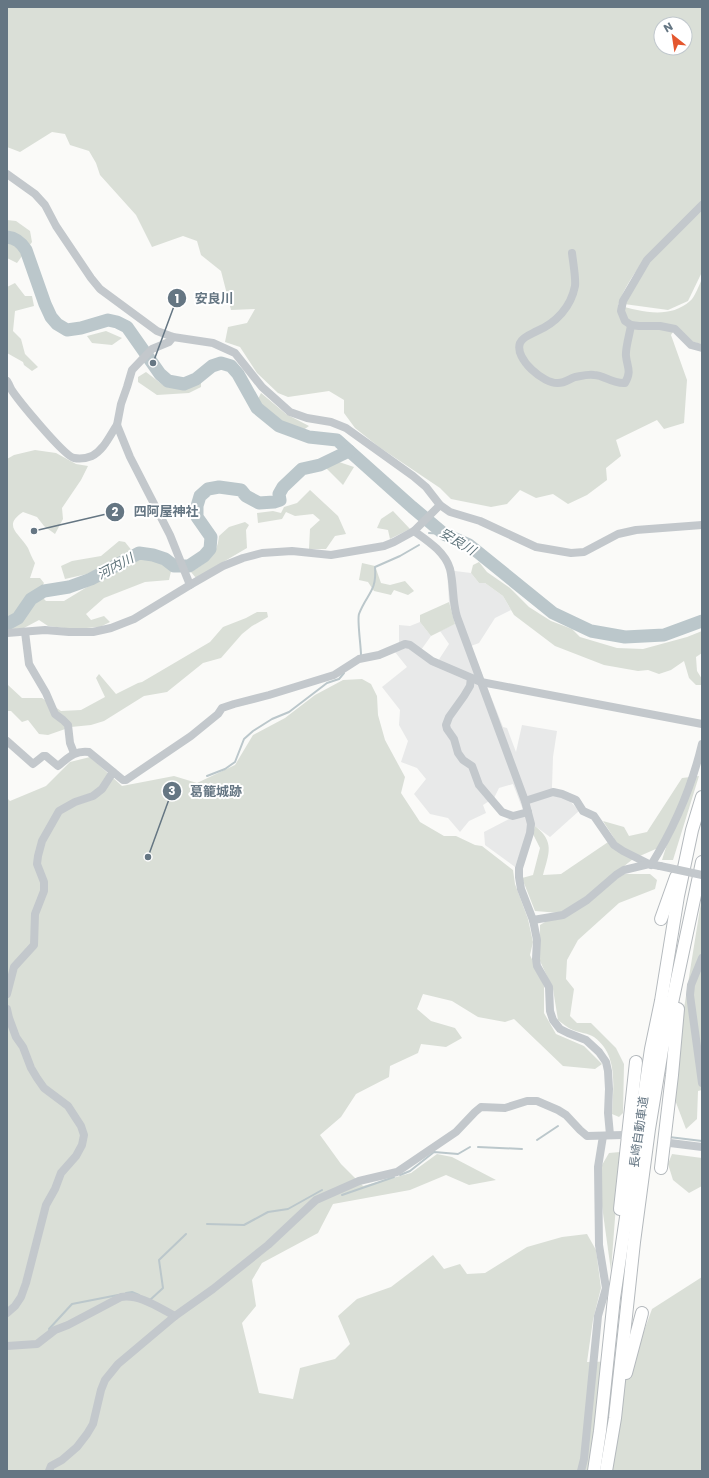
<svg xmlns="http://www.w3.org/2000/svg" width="709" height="1478" viewBox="0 0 709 1478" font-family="Poppins,'Noto Sans JP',sans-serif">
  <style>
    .built { fill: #e8e9e9 }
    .green { fill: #dadfd7; fill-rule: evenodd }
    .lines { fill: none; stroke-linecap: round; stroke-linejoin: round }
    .stream { stroke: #bbc7cb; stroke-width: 2 }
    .river { stroke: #bbc7cb; stroke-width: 13 }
    .highway-casing { stroke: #b4b9bd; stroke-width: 14 }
    .minor { stroke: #c3c8cc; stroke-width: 8 }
    .highway { stroke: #fff; stroke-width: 12 }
    .minor-bridge { stroke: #c3c8cc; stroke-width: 8 }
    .labels { text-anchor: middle; stroke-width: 4; stroke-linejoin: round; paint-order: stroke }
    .street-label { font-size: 12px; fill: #657683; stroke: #fff }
    .water-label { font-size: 13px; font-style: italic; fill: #60757c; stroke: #fff }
    .leader { fill: none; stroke: #657683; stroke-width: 1.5 }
    .callout-dot { fill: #657683; stroke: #fff; stroke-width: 1.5 }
    .mark-label { font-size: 12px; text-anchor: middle; font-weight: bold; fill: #fff }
    .callout-label { font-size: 13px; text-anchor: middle; font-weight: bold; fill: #657683; stroke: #fff; stroke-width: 4; stroke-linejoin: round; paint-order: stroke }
  </style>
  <rect width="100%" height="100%" fill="#fafaf8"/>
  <path class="built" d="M 447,570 L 471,573 L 479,583 L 485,583 L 503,596 L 511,610 L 495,618 L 479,643 L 471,646 L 503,727 L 507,728 L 516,752 L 522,725 L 557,731 L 553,757 L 552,787 L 554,795 L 569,800 L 579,811 L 550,837 L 535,826 L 525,839 L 515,867 L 485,845 L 484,832 L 511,818 L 523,810 L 513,784 L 499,788 L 494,798 L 483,805 L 486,813 L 469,821 L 460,832 L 448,818 L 430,814 L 414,794 L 426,779 L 417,768 L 401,762 L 408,741 L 399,725 L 400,710 L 382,687 L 407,667 L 395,652 L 399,642 L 399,625 L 410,626 L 420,622 L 431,636 L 421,650 L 438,661 L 449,644 L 440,631 L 455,624 L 449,602 Z"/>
  <g class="green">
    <path d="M 7,7 L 702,7 L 702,203 C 669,235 634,262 618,305 C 641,312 670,319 690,301 C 695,297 699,285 702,279 L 702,344 L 693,342 L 676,327 L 671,335 L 687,380 L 684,423 L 664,429 L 657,420 L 616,440 L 621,456 L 606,468 L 607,480 L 587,495 L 568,504 L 553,494 L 536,498 L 520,490 L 507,504 L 491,507 L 451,499 L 440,488 L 379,447 L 355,428 L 344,413 L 344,400 L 329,391 L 288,397 L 278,393 L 257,373 L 240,347 L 225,342 L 228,327 L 247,323 L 255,309 L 231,310 L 221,271 L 201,255 L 197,241 L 183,236 L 152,247 L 136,215 L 100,175 L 96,163 L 89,151 L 70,145 L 65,134 L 52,132 L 20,152 L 7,147 ZM 661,24 L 685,24 L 685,48 L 661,48 Z"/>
    <path d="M 702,208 L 702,272 L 688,301 L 668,310 L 624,304 L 648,262 Z"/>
    <path d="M 7,220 L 16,221 L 30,231 L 32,242 L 17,263 L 7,258 Z"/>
    <path d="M 15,283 L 25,296 L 32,296 L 34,306 L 15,311 L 13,331 L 21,339 L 25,354 L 38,367 L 32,371 L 24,365 L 23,362 L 7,353 L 7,287 Z"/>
    <path d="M 106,331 L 122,338 L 112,345 L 92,343 L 87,336 Z"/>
    <path d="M 146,372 L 163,385 L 184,386 L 201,381 L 201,387 L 189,393 L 157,395 L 138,382 L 138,377 Z"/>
    <path d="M 261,393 L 286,414 L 309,426 L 302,431 L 277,421 L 257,401 Z"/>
    <path d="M 35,450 L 56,453 L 76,464 L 88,466 L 81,480 L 62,508 L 63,519 L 55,534 L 44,526 L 37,517 L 23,512 C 2,526 19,533 28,548 C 30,553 32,558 35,563 L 30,578 L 40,578 L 44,583 L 38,593 L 46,601 L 64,601 L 92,584 L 87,574 L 65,579 L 61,566 L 72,561 L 101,556 L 119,541 L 125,542 L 133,552 L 146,558 L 158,561 L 172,567 L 169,580 L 145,582 L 104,598 L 86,614 L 91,620 L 104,616 L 110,622 L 100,627 L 73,629 L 48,626 L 39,620 L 24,628 L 7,630 L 7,459 L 14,455 Z"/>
    <path d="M 336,461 L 354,467 L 343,485 L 326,468 Z"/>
    <path d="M 310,490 L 338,516 L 346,534 L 335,536 L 326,549 L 309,549 L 310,529 L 320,520 L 313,514 L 295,516 L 286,512 L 282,519 L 258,523 L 257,513 L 273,511 L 281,513 L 284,507 L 297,503 Z"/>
    <path d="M 393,511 L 410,529 L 390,539 L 388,530 L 377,528 L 381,519 Z"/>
    <path d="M 245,522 L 249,525 L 246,530 L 247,548 L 196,578 L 191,572 C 207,562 217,556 219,536 L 229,527 Z"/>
    <path d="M 479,562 L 487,572 L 510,588 L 529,607 L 551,621 L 572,629 L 580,637 L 617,648 L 643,649 L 687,637 L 702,631 L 702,653 L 696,657 L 697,671 L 702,679 L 702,685 L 696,685 L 689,678 L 684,661 L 671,670 L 659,674 L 648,670 L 638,671 L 604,665 L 555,646 L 514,615 L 503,596 L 485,583 L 479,583 L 471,573 L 473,565 Z"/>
    <path d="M 362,563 L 375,566 L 381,583 L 390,585 L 405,581 L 414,591 L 408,595 L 394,590 L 391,595 L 374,591 L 368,582 L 359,580 Z"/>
    <path d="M 449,602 L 455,624 L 431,636 L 420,622 L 420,615 Z"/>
    <path d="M 257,612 L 267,612 L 268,617 L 252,626 L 242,634 L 221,658 L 203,663 L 167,692 L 144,696 L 104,721 L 91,725 L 71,727 L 48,735 L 39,734 L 28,720 L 22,722 L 11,711 L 7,711 L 7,683 L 8,685 L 22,698 L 42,698 L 61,711 L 81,710 L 105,697 L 96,678 L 99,674 L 116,694 L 138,683 L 142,682 L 210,642 L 223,627 L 246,618 Z"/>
    <path d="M 362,679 L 371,684 L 377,696 L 378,715 L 385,740 L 405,777 L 401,793 L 420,822 L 444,836 L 456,836 L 475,845 L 482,846 L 513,870 L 515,884 L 528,919 L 533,942 L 530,955 L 544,986 L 544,1013 L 556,1034 L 584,1046 L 602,1064 L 595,1069 L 563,1066 L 514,1019 L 505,1022 L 478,1017 L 452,1001 L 423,994 L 417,1009 L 431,1021 L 455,1028 L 462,1038 L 446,1047 L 421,1044 L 418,1053 L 390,1066 L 389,1077 L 356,1094 L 341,1117 L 320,1135 L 341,1164 L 363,1186 L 411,1173 L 437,1154 L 452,1157 L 496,1180 L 469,1185 L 446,1175 L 410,1190 L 333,1204 L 318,1233 L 262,1263 L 252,1280 L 256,1306 L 242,1323 L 259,1393 L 293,1399 L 300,1368 L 335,1359 L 350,1344 L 338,1316 L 357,1299 L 391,1287 L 433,1255 L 444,1269 L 460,1264 L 467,1274 L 485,1273 L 527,1247 L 562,1237 L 587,1234 L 596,1250 L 601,1288 L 593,1320 L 587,1362 L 633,1361 L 652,1309 L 702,1277 L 702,1471 L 7,1471 L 7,798 L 10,801 L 46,786 L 70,762 L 90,757 L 122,786 L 174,776 L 197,783 L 235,765 L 253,735 L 285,718 L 315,695 L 343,680 Z"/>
    <path d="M 699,776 L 673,860 L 662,860 L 667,844 L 633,859 L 584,898 L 560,913 L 535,911 L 522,878 L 533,875 L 540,848 L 533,834 L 535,826 C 555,842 549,853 543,875 L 561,874 L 614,838 L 603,821 L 624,827 L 629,836 L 647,832 L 682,778 Z"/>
    <path d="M 625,874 L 650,874 L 657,880 L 655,889 L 619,903 L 578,940 L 567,960 L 566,979 L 574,989 L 570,1016 L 577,1023 L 591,1023 L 616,1048 L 624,1064 L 623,1113 L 619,1117 L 612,1114 C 613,1088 619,1055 594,1037 C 588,1033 580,1033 573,1030 C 568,1028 563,1024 558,1020 L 553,989 L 540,961 L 540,925 Z"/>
    <path d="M 702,896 L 702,1090 L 698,1091 L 697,1119 L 686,1129 L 675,1100 L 681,1027 Z"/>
    <path d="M 620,1152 L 611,1271 L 602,1206 L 602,1165 L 609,1153 Z"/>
    <path d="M 672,1154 L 702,1158 L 702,1186 L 689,1193 L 673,1180 L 668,1164 Z"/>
  </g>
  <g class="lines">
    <g class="stream">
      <path d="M 429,533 L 444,534"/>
      <path d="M 361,655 C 361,646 357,620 359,614 C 367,593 377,592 375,567 L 400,556 L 419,545"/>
      <path d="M 207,776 L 225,769 L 235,762 L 244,739 L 253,731 L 272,719 L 289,712 L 327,683 L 339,679 L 344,673"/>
      <path d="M 669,1137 L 702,1141"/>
      <path d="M 537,1140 L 558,1126"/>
      <path d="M 478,1147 L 522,1149"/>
      <path d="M 400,1175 L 410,1171 L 434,1152 L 458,1154 L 470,1147"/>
      <path d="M 342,1195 L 394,1177"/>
      <path d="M 207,1224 L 244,1225 L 268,1212 L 288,1209 L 322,1190"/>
      <path d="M 126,1293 L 132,1292 L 139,1295"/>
      <path d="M 150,1300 L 163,1288 L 159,1260 L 186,1234"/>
      <path d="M 49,1329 L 72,1304 L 118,1295"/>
    </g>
    <g class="river">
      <path d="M 7,237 C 16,238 21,242 26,250 L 45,304 L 51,317 L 57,324 L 67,330 L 81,328 L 108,320 L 117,322 L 127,327 L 160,374 L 168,381 L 184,384 L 196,379 L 212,366 L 221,363 L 231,366 L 238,374 L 257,408 L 279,426 L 309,437 L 337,440 L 412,507 L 444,534 L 469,545 L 553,613 L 591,631 L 625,637 L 664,635 L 702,621"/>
      <path d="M 7,624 L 18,618 L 31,599 L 44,591 L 69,587 L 91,579 L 139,553 L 153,555 L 165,559 L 174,566 L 189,566 L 204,556 L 210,549 L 211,537 L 197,517 L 197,506 L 200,496 L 208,489 L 219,487 L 241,490 L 246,496 L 259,503 L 274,502 L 280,500 L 279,494 L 283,487 L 302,469 L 320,465 L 349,451"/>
    </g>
    <defs>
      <g id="highway">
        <path d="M 661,919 L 676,877"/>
        <path d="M 661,1168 L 672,1075 L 678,1009"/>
        <path d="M 620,1209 L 636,1062"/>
        <path d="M 626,1373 L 642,1313"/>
        <path d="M 594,1471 L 600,1431 L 614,1298 L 651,1049 L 661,1001 L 678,896 L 692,830 L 702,797"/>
        <path d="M 606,1471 L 615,1418 L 634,1242 L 649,1129 L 662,1050 L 702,862"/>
      </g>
    </defs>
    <use href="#highway" class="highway-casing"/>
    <g class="minor">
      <path d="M 7,174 L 35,194 L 45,205 L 56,226 L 91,278 L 100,289 L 157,331 L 173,337 L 213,343 L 235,353 L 262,387 L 290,412 L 307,418 L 331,422 L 346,428 L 413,476 L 426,487 L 440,505 L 450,512 L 480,521 L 536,547 L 571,553 L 584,552 L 618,534 L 636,530 L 702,525"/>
      <path d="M 572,253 C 573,262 576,278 575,286 C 571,307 556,323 537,331 C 532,334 523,336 520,343 C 514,359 544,384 558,383 C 565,383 569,379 575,377 C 581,376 588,374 594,375 C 604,375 612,384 625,383 C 632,371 627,367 626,356 C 625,349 630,333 631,325 L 639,326 L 660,326 L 675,329 L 691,345 L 702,348"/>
      <path d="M 631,325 L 625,321 L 621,311 L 623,301 L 647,260 L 702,205"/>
      <path d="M 173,337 L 169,342 L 152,349 L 132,370 L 127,387 L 121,404 L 117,425 L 130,457 L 170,535 L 190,585"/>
      <path d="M 7,381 C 9,384 10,387 11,389 C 18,400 64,456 74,458 C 79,459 87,458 92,456 C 104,450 110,435 117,425"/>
      <path d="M 414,531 C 428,541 445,552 450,569 C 454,585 452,601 457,617 L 525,801 L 531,824 L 530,833 L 519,868 L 519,877 L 521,889 L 533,920 L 537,940 L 536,959 L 537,966 L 549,987 L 550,1011 L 553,1020 L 560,1029 L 568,1033 L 586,1040 L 599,1052 L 606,1062 L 608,1071 L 609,1089 L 608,1113 L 610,1135"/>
      <path d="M 25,632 L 29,664 L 46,693 L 55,714 L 63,720 L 68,725 L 70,743 L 74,753"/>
      <path d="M 7,633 L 45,630 L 69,632 L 93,632 L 111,628 L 134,619 L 190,585 L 223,566 L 243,558 L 262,553 L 292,551 L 331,555 L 384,546 L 394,542 L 414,531 L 440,505"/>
      <path d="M 471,678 L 470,686 L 464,696 L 449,717 L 446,725 L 447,729 L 454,739 L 458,753 L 463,760 L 472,766 L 479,785 L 502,812 L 513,816 L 528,812"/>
      <path d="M 7,741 L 33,764 L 43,756 L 46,756 L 58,766 C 68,758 75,750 89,752 L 123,780 L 126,780 L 191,736 L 218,714 L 222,708 L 234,704 L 269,695 L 334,675 L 359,659 L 379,655 L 405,644 L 410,645 L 432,661 L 481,682 L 702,724"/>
      <path d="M 525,801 L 553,792 L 562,794 L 576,800 L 583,811 L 594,816 L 614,845 L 623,851 L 649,864 L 660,866"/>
      <path d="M 651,865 C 674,828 692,786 702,744"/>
      <path d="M 533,920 L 563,915 L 587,900 L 616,875 L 624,870 L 649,864"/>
      <path d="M 702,958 L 691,985 L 690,995 L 702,1083"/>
      <path d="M 7,994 L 14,967 L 34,945 L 35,914 L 44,891 L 44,882 L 37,864 L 38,856 L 42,841 L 59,811 L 75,802 L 93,796 L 102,789 L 113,772"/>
      <path d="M 7,1009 L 9,1018 L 16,1037 L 23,1047 L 31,1068 L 37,1078 L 44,1088 L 68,1106 L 81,1126 L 84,1135 L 82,1145 L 76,1156 L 61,1173 L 55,1189 L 46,1205 L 26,1283 L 21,1297 L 15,1306 L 7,1313"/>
      <path d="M 670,1143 L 702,1147"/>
      <path d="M 7,1346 L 37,1344 L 55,1330 L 68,1325 L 121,1297 C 140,1294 159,1308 175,1316"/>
      <path d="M 49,1471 L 51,1466 L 62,1460 L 77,1447 L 87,1434 L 93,1424 L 101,1390 L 105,1380 L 118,1364 L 175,1316 L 213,1289 L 268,1245 L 316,1200 L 359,1181 L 397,1172 L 456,1132 L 475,1112 L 481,1107 L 505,1108 L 527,1101 L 537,1101 L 558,1110 L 566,1115 L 580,1130 L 587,1136 L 623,1135"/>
      <path d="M 581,1471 L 584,1459 L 598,1316 L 606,1288 L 599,1245 L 598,1167 L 603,1136"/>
    </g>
    <use href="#highway" class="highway"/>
    <path class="minor-bridge" d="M 660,866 L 702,875"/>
  </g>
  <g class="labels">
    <g class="street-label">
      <text transform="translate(639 1132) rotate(-82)" y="4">長崎自動車道</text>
    </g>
    <g class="water-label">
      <text transform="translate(458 541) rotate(31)" y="5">安良川</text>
      <text transform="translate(115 566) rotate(-28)" y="5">河内川</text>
    </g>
  </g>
  <path class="leader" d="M153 363L177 298M34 531L115 512M148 857L172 791"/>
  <g class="callout-dot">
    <circle cx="153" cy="363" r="4"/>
    <circle cx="34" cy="531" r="4"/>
    <circle cx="148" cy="857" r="4"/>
    <circle cx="177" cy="298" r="10"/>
    <circle cx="115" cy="512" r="10"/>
    <circle cx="172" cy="791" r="10"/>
  </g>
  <g class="mark-label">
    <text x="177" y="303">1</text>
    <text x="115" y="516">2</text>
    <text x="172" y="795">3</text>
  </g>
  <g class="callout-label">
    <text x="214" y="303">安良川</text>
    <text x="166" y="516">四阿屋神社</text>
    <text x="216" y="796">葛籠城跡</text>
  </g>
  <rect width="709" height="1478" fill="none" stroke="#657683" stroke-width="16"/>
  <g transform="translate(673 36) rotate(330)"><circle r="19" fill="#ffffff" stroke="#c1c8cd"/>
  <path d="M0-3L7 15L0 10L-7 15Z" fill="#e4572e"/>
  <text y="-6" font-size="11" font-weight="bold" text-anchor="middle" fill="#657683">N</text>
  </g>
</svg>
